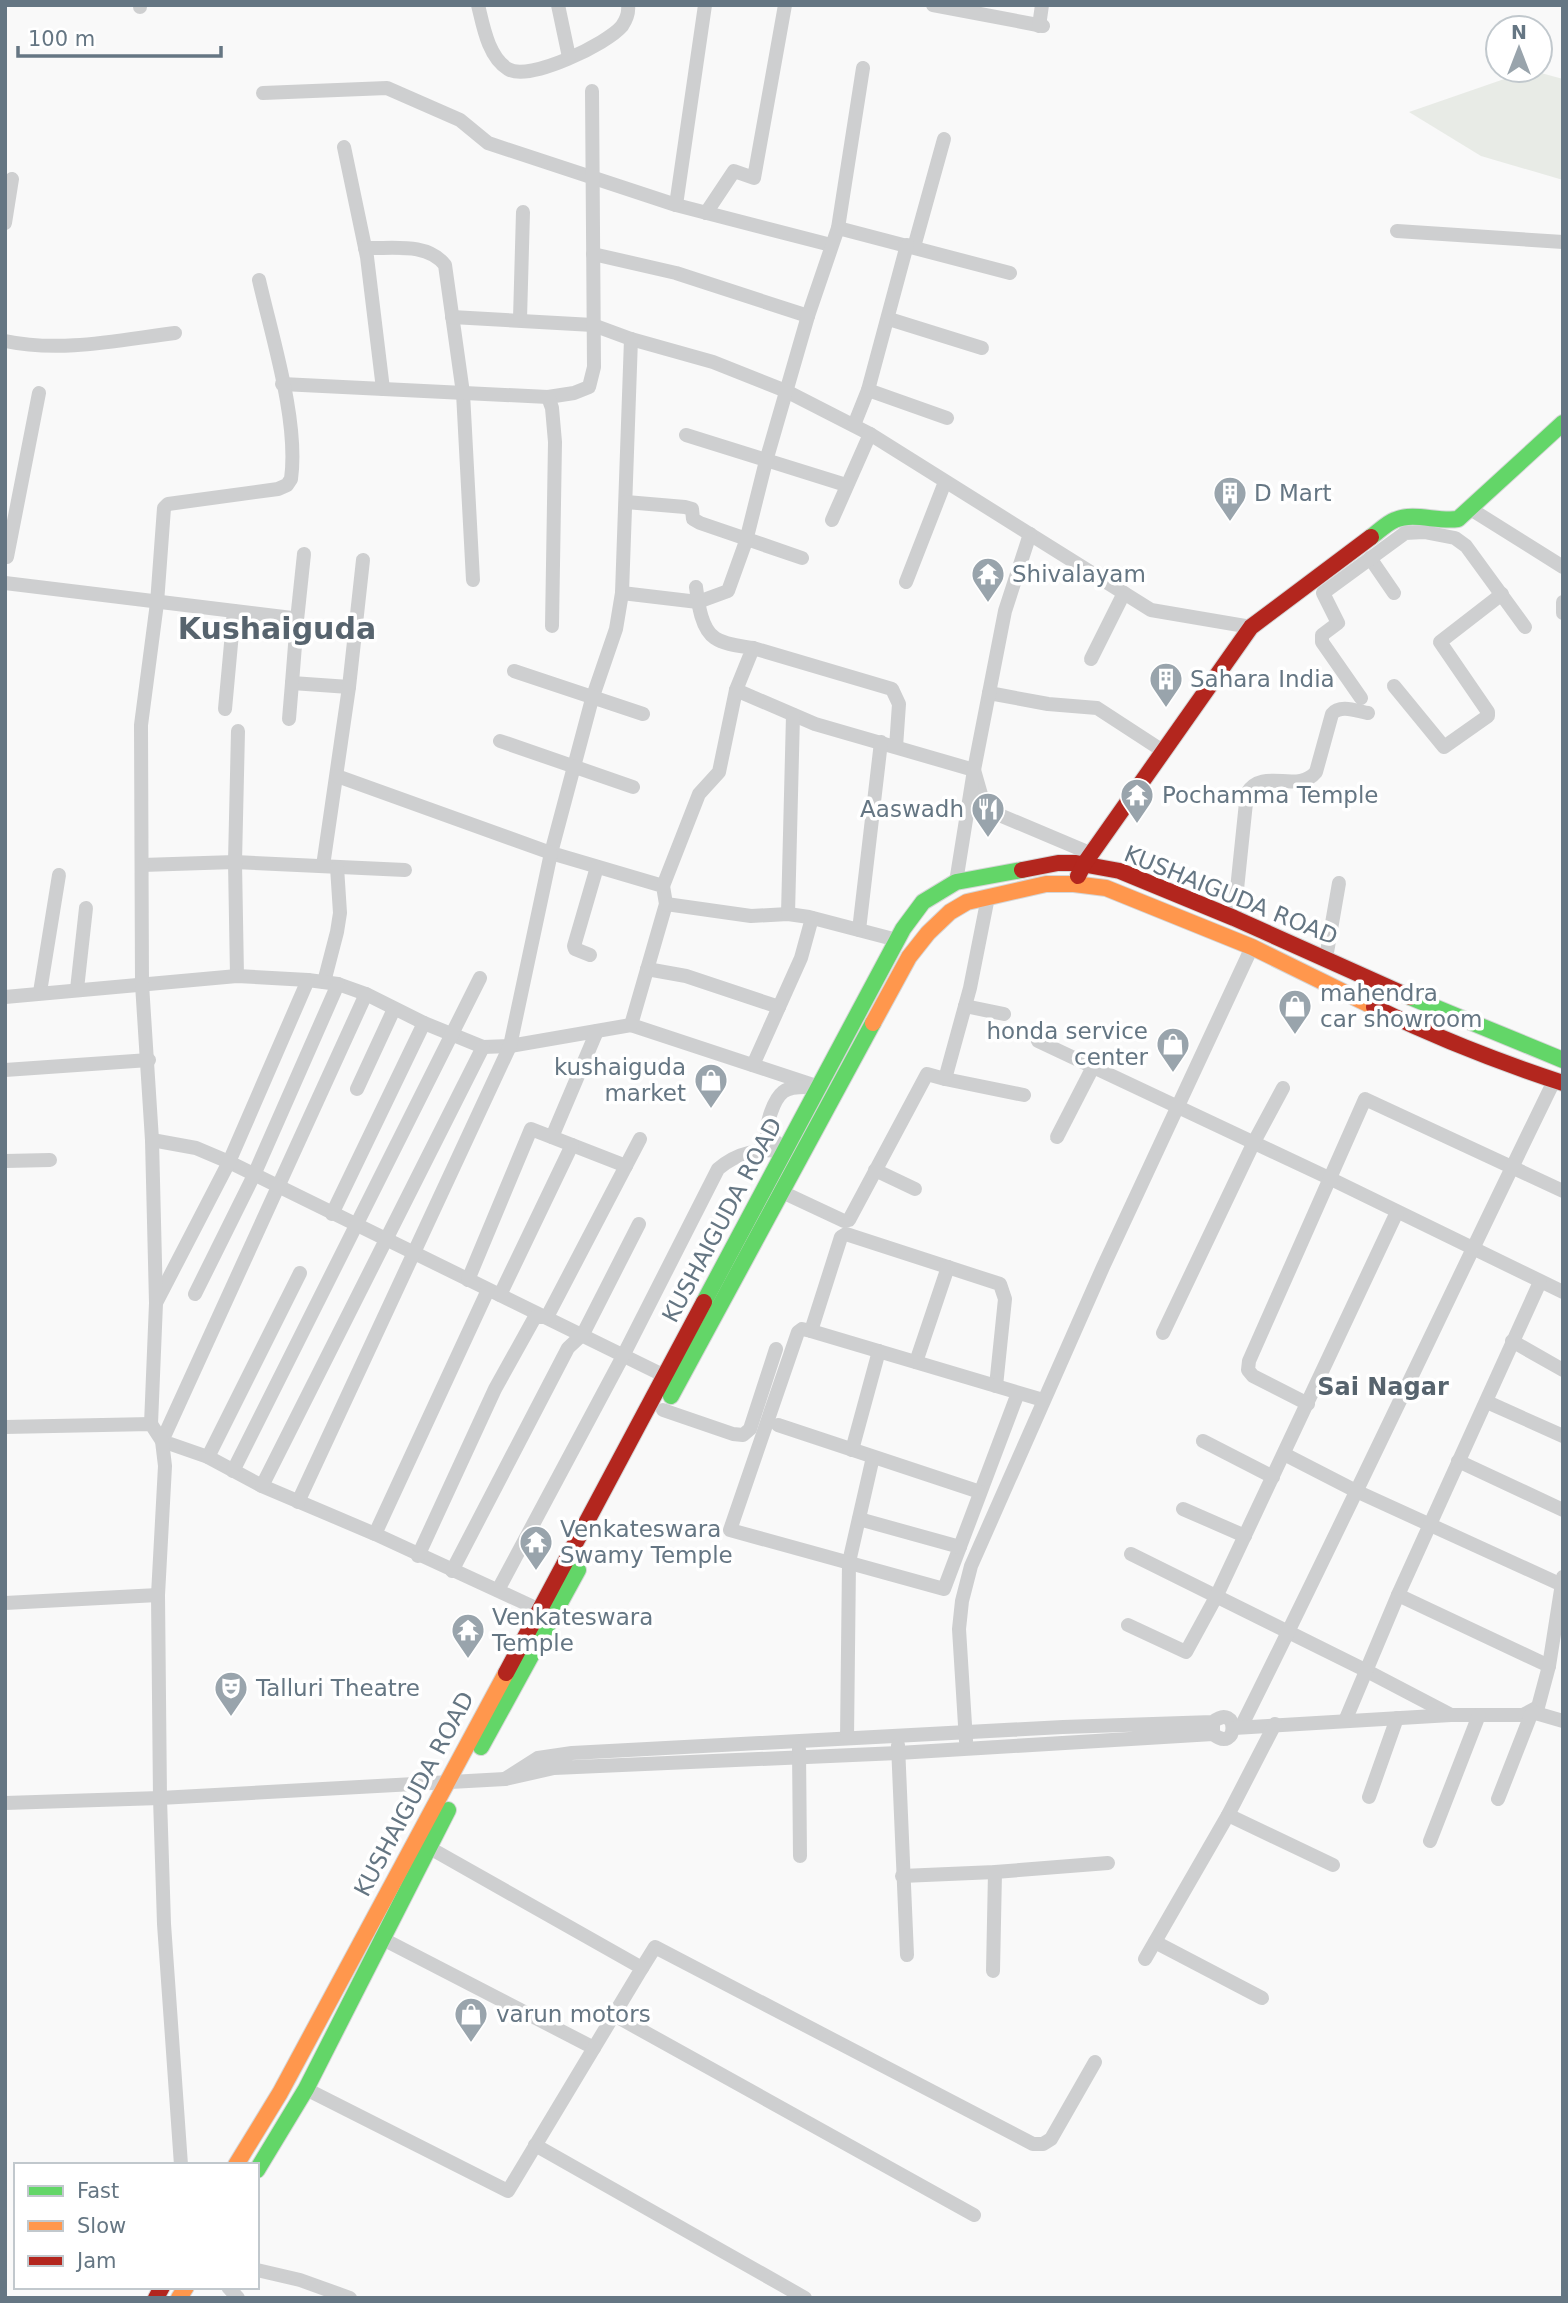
<svg xmlns="http://www.w3.org/2000/svg" width="1568" height="2303" viewBox="0 0 1568 2303" font-family="'DejaVu Sans',sans-serif">
  <style>
    .green { fill: #e8ebe6 }
    .lines { fill: none; stroke-linecap: round; stroke-linejoin: round }
    .fast-casing { stroke: #d5d6d7; stroke-width: 18 }
    .slow-casing { stroke: #d5d6d7; stroke-width: 18 }
    .jam-casing { stroke: #d5d6d7; stroke-width: 18 }
    .street { stroke: #cecfd0; stroke-width: 14 }
    .fast { stroke: #63d668; stroke-width: 16 }
    .slow { stroke: #ff974d; stroke-width: 16 }
    .jam { stroke: #b3261e; stroke-width: 16 }
    .labels { text-anchor: middle; stroke-width: 7; stroke-linejoin: round; paint-order: stroke }
    .poi-label { font-size: 23px; fill: #657683; stroke: #fff; text-anchor: start }
    .street-label { font-size: 23px; fill: #657683; stroke: #fff }
    .neighbourhood-label { font-size: 24px; font-weight: bold; fill: #57646e; stroke: #fff }
    .district-label { font-size: 30px; font-weight: bold; fill: #57646e; stroke: #fff }
  </style>
  <rect width="100%" height="100%" fill="#f9f9f9"/>
  <path class="green" d="M 1530,70 L 1563,79 L 1563,180 L 1481,156 L 1409,112 Z"/>
  <g class="lines">
    <defs>
      <g id="fast">
        <path d="M 1371,537 C 1378,532 1387,523 1395,520 C 1414,512 1437,522 1458,519 L 1563,423"/>
        <path d="M 1410,997 L 1563,1060"/>
        <path d="M 704,1302 L 903,929 L 923,902 L 956,882 L 1022,870"/>
        <path d="M 671,1396 L 873,1023"/>
        <path d="M 481,1747 L 578,1570"/>
        <path d="M 257,2170 L 306,2089 L 448,1810"/>
      </g>
      <g id="slow">
        <path d="M 873,1023 L 909,957 L 928,933 L 950,912 L 967,902 L 1046,884 L 1074,884 L 1106,888 L 1252,947 L 1374,1007"/>
        <path d="M 236,2165 L 280,2093 L 506,1673"/>
        <path d="M 179,2298 L 186,2287"/>
      </g>
      <g id="jam">
        <path d="M 1022,870 L 1058,863 L 1076,863 L 1120,871 L 1234,918 L 1410,997"/>
        <path d="M 1078,876 L 1084,864 L 1251,627 L 1371,537"/>
        <path d="M 1374,1007 C 1435,1037 1499,1062 1563,1083"/>
        <path d="M 506,1673 L 704,1302"/>
        <path d="M 156,2298 L 162,2287"/>
      </g>
    </defs>
    <use href="#fast" class="fast-casing"/>
    <use href="#slow" class="slow-casing"/>
    <use href="#jam" class="jam-casing"/>
    <g class="street">
      <path d="M 478,5 C 483,25 488,57 508,69 C 529,82 607,44 622,26 C 626,20 629,12 628,5"/>
      <path d="M 558,5 L 569,57"/>
      <path d="M 933,5 L 1043,26"/>
      <path d="M 140,7 L 140,5"/>
      <path d="M 1039,26 L 1042,5"/>
      <path d="M 263,93 L 387,88 L 460,120 L 488,143 L 676,205 L 831,245"/>
      <path d="M 344,147 L 367,257 L 383,389"/>
      <path d="M 676,205 L 705,5"/>
      <path d="M 706,213 L 734,171 L 754,178 L 785,5"/>
      <path d="M 5,223 L 12,179"/>
      <path d="M 838,228 L 1010,273"/>
      <path d="M 1397,231 L 1563,242"/>
      <path d="M 914,247 L 944,139"/>
      <path d="M 365,248 C 392,249 427,242 445,265 L 463,393 L 473,580"/>
      <path d="M 593,254 L 676,273 L 808,316"/>
      <path d="M 452,317 L 593,325 L 631,339 L 713,362 L 786,391 L 870,434 L 1151,610 L 1251,627"/>
      <path d="M 520,319 L 523,212"/>
      <path d="M 889,319 L 982,348"/>
      <path d="M 631,339 L 622,593 L 616,629 L 592,699 L 551,853 L 663,886 L 666,904 L 631,1025 L 819,1087"/>
      <path d="M 5,341 C 62,353 119,340 175,333"/>
      <path d="M 282,384 L 548,397 L 574,393 L 589,387 L 594,367 L 592,91"/>
      <path d="M 868,390 L 947,418"/>
      <path d="M 548,397 L 552,408 L 555,442 L 552,626"/>
      <path d="M 854,425 L 868,390 L 907,245"/>
      <path d="M 686,435 L 846,485"/>
      <path d="M 626,502 L 685,507 L 692,509 L 693,519 L 700,523 L 802,558"/>
      <path d="M 1469,508 L 1563,567"/>
      <path d="M 832,520 L 870,434"/>
      <path d="M 7,557 L 39,393"/>
      <path d="M 1370,558 L 1394,593"/>
      <path d="M 906,582 L 945,482"/>
      <path d="M 5,583 L 292,618 L 297,620 L 292,683 L 349,687 L 323,866"/>
      <path d="M 622,593 L 698,602 L 728,591 L 746,541 L 766,461 L 808,316 L 838,228 L 863,68"/>
      <path d="M 1563,602 L 1563,613"/>
      <path d="M 297,620 L 304,554"/>
      <path d="M 753,648 L 892,689 L 899,704 L 896,747"/>
      <path d="M 1091,659 L 1124,593"/>
      <path d="M 514,671 L 643,714"/>
      <path d="M 1394,686 L 1444,747 L 1488,716 L 1488,712 L 1440,642 L 1502,594"/>
      <path d="M 349,687 L 363,560"/>
      <path d="M 736,690 L 815,724 L 974,770 L 982,798 L 990,811 L 1092,854"/>
      <path d="M 989,693 L 1048,704 L 1097,708 L 1163,751"/>
      <path d="M 1361,698 L 1322,642 L 1322,635 L 1338,623 L 1323,593 L 1405,533 L 1424,532 L 1455,538 L 1466,546 L 1525,627"/>
      <path d="M 225,709 L 234,611"/>
      <path d="M 289,719 L 292,683"/>
      <path d="M 500,741 L 633,787"/>
      <path d="M 142,865 L 235,862 L 405,870"/>
      <path d="M 956,882 L 974,770 L 1005,611 L 1030,534"/>
      <path d="M 663,886 L 699,794 L 719,772 L 736,690 L 753,648 C 742,646 725,645 715,638 C 701,629 698,602 696,587"/>
      <path d="M 666,904 L 751,916 L 788,914 L 809,917 L 897,940"/>
      <path d="M 788,914 L 793,715"/>
      <path d="M 1234,918 L 1247,793 C 1263,767 1298,794 1316,772 L 1332,714 C 1340,704 1357,711 1368,713"/>
      <path d="M 859,930 L 881,742"/>
      <path d="M 590,955 L 575,949 L 574,946 L 597,867"/>
      <path d="M 1326,958 L 1339,883"/>
      <path d="M 647,969 L 686,976 L 779,1007"/>
      <path d="M 237,976 L 235,862 L 238,731"/>
      <path d="M 324,982 L 337,932 L 340,913 L 337,867"/>
      <path d="M 77,989 L 86,908"/>
      <path d="M 40,992 L 59,875"/>
      <path d="M 366,994 L 162,1441 L 208,1457 L 262,1486 L 375,1534 L 540,1610"/>
      <path d="M 5,997 L 237,976 L 308,980 L 338,984 L 366,994 L 424,1023 L 483,1047 L 510,1046 L 631,1025"/>
      <path d="M 965,1006 L 1004,1014"/>
      <path d="M 1038,1041 L 1329,1178 L 1563,1292"/>
      <path d="M 753,1065 L 801,958 L 812,918"/>
      <path d="M 5,1070 L 149,1060"/>
      <path d="M 945,1079 L 1024,1095"/>
      <path d="M 357,1089 L 394,1009"/>
      <path d="M 552,1137 L 597,1031"/>
      <path d="M 1057,1137 L 1093,1067"/>
      <path d="M 152,1140 L 196,1148 L 229,1162 L 671,1379"/>
      <path d="M 785,1150 L 767,1134 C 766,1123 774,1099 783,1092 C 790,1086 803,1087 811,1087"/>
      <path d="M 5,1161 L 50,1160"/>
      <path d="M 875,1170 L 915,1189"/>
      <path d="M 782,1192 L 844,1221 L 849,1220 L 927,1074 L 945,1079 L 970,988 L 988,897"/>
      <path d="M 332,1214 L 424,1023"/>
      <path d="M 468,1280 L 531,1129 L 626,1166"/>
      <path d="M 195,1294 L 254,1175 L 338,984"/>
      <path d="M 500,1295 L 572,1145"/>
      <path d="M 157,1301 L 229,1162 L 308,980"/>
      <path d="M 811,1331 L 841,1237 L 846,1234 L 1000,1284 L 1005,1299 L 996,1386"/>
      <path d="M 1163,1333 L 1254,1142 L 1283,1088"/>
      <path d="M 1512,1341 L 1563,1370"/>
      <path d="M 916,1362 L 948,1267"/>
      <path d="M 1018,1393 L 944,1589 L 730,1530 L 798,1332 L 802,1329 L 811,1331 L 1043,1400"/>
      <path d="M 1487,1402 L 1563,1436"/>
      <path d="M 1308,1404 L 1253,1376 L 1248,1370 L 1249,1361 L 1365,1099 L 1563,1191"/>
      <path d="M 663,1410 L 733,1434 L 743,1435 L 750,1429 L 776,1349"/>
      <path d="M 151,1424 L 156,1303 L 152,1140 L 142,984 L 141,725 L 157,603 L 164,508 L 168,504 L 278,489 L 287,485 L 291,479 C 299,422 272,337 259,280"/>
      <path d="M 778,1425 L 980,1492"/>
      <path d="M 5,1427 L 151,1424 L 162,1441 L 165,1466 L 158,1595 L 160,1798 L 164,1924 L 181,2165"/>
      <path d="M 1203,1441 L 1273,1477"/>
      <path d="M 852,1450 L 879,1351"/>
      <path d="M 1284,1454 L 1356,1491 L 1562,1585"/>
      <path d="M 208,1457 L 300,1273"/>
      <path d="M 1458,1461 L 1563,1510"/>
      <path d="M 233,1471 L 480,978"/>
      <path d="M 262,1486 L 483,1047"/>
      <path d="M 298,1502 L 510,1046 L 551,853 L 337,776"/>
      <path d="M 1183,1509 L 1245,1536"/>
      <path d="M 859,1519 L 960,1547"/>
      <path d="M 375,1534 L 488,1290"/>
      <path d="M 1131,1554 L 1365,1670 L 1451,1715"/>
      <path d="M 418,1556 L 495,1389 L 535,1317 L 547,1317 L 640,1139"/>
      <path d="M 452,1571 L 568,1348 L 583,1334 L 639,1224"/>
      <path d="M 498,1590 L 623,1356 L 718,1169 C 739,1151 758,1150 785,1150"/>
      <path d="M 1398,1595 L 1549,1666"/>
      <path d="M 5,1603 L 158,1595"/>
      <path d="M 1128,1625 L 1186,1652 L 1216,1597 L 1397,1212"/>
      <path d="M 1345,1721 L 1398,1595 L 1540,1282"/>
      <path d="M 1213,1722 L 1213,1734 C 1239,1755 1239,1701 1213,1722 L 1063,1727 L 572,1753 L 538,1758 L 505,1779 L 554,1768 L 898,1753 L 1213,1734"/>
      <path d="M 1241,1727 C 1348,1513 1449,1296 1554,1081"/>
      <path d="M 1234,1728 L 1451,1715 L 1523,1715 L 1538,1707 L 1549,1666 L 1563,1577"/>
      <path d="M 847,1738 L 849,1562 L 873,1457"/>
      <path d="M 966,1741 L 959,1629 L 962,1601 L 971,1566 L 1103,1267 L 1252,947"/>
      <path d="M 898,1745 L 907,1955"/>
      <path d="M 799,1749 L 800,1856"/>
      <path d="M 1369,1797 L 1397,1718"/>
      <path d="M 1498,1799 L 1532,1712 L 1563,1721"/>
      <path d="M 5,1803 L 160,1798 L 505,1779"/>
      <path d="M 1228,1815 L 1333,1865"/>
      <path d="M 1430,1841 L 1479,1715"/>
      <path d="M 902,1876 L 995,1872 L 1108,1863"/>
      <path d="M 381,1938 L 594,2048"/>
      <path d="M 1155,1942 L 1262,1998"/>
      <path d="M 1145,1959 L 1228,1815 L 1275,1724"/>
      <path d="M 642,1968 L 655,1947 L 1033,2144 L 1043,2144 L 1051,2139 L 1095,2062"/>
      <path d="M 993,1971 L 995,1872"/>
      <path d="M 614,2015 L 974,2215"/>
      <path d="M 306,2089 L 508,2191 L 642,1968 L 428,1847"/>
      <path d="M 535,2145 L 805,2298"/>
      <path d="M 257,2270 L 300,2280 L 350,2298"/>
      <path d="M 228,2287 L 238,2298"/>
    </g>
    <use href="#fast" class="fast"/>
    <use href="#slow" class="slow"/>
    <use href="#jam" class="jam"/>
  </g>
  <defs>
    <symbol id="building-pin" viewBox="-11 -11 22 30"><path d="M0 17L-7.5 6A9.5 9.5 0 1 1 7.5 6Z" fill="#99a4ac" stroke="#fff"/><path d="M-4-6H4V6H1V3H-1V6H-4ZM-2.5-4.3h1.7v1.8h-1.7ZM.8-4.3h1.7v1.8H.8ZM-2.5-1h1.7V.8h-1.7ZM.8-1h1.7V.8H.8Z" fill="#fff"/></symbol>
    <symbol id="temple-pin" viewBox="-11 -11 22 30"><path d="M0 17L-7.5 6A9.5 9.5 0 1 1 7.5 6Z" fill="#99a4ac" stroke="#fff"/><path d="M0-6L5-2H3V0L6.5 2.5H4V6H1.5V3h-3V6H-4V2.5H-6.5L-3 0V-2H-5Z" fill="#fff"/></symbol>
    <symbol id="restaurant-pin" viewBox="-11 -11 22 30"><path d="M0 17L-7.5 6A9.5 9.5 0 1 1 7.5 6Z" fill="#99a4ac" stroke="#fff"/><path d="M-5-6h1v4h1v-4h1v4h1v-4h1v5L-1.5 .5V6h-2V.5L-5-1ZM5-6V6H3V1.5H1.5Q1.5-4 5-6Z" fill="#fff"/></symbol>
    <symbol id="shop-pin" viewBox="-11 -11 22 30"><path d="M0 17L-7.5 6A9.5 9.5 0 1 1 7.5 6Z" fill="#99a4ac" stroke="#fff"/><path d="M-5-2.5h2.3a2.7 3.5 0 0 1 5.4 0H5L5.5 6h-11ZM-1.5-2.5h3a1.5 2.3 0 0 0-3 0Z" fill="#fff"/></symbol>
    <symbol id="theatre-pin" viewBox="-11 -11 22 30"><path d="M0 17L-7.5 6A9.5 9.5 0 1 1 7.5 6Z" fill="#99a4ac" stroke="#fff"/><path d="M-5-5.5Q0-4 5-5.5V0Q5 5 0 6Q-5 5-5 0ZM-3.3-2.5H-1v1.5H-3.3ZM1-2.5H3.3v1.5H1ZM-2.8 1Q0 5.5 2.8 1Z" fill="#fff"/></symbol>
  </defs>
  <g fill-rule="evenodd">
    <use href="#building-pin" x="1211" y="474" width="38" height="52"/>
    <use href="#temple-pin" x="969" y="555" width="38" height="52"/>
    <use href="#building-pin" x="1147" y="660" width="38" height="52"/>
    <use href="#temple-pin" x="1118" y="776" width="38" height="52"/>
    <use href="#restaurant-pin" x="969" y="790" width="38" height="52"/>
    <use href="#shop-pin" x="1276" y="987" width="38" height="52"/>
    <use href="#shop-pin" x="1154" y="1025" width="38" height="52"/>
    <use href="#shop-pin" x="692" y="1061" width="38" height="52"/>
    <use href="#temple-pin" x="517" y="1523" width="38" height="52"/>
    <use href="#temple-pin" x="449" y="1611" width="38" height="52"/>
    <use href="#theatre-pin" x="212" y="1669" width="38" height="52"/>
    <use href="#shop-pin" x="452" y="1995" width="38" height="52"/>
  </g>
  <g class="labels">
    <g class="poi-label">
      <text x="1254" y="501">D Mart</text>
      <text x="1012" y="582">Shivalayam</text>
      <text x="1190" y="687">Sahara India</text>
      <text x="1162" y="803">Pochamma Temple</text>
      <text x="964" y="817" text-anchor="end">Aaswadh</text>
      <text x="1320" y="1001">mahendra<tspan x="1320" dy="26">car showroom</tspan></text>
      <text x="1148" y="1039" text-anchor="end">honda service<tspan x="1148" dy="26">center</tspan></text>
      <text x="686" y="1075" text-anchor="end">kushaiguda<tspan x="686" dy="26">market</tspan></text>
      <text x="560" y="1537">Venkateswara<tspan x="560" dy="26">Swamy Temple</tspan></text>
      <text x="492" y="1625">Venkateswara<tspan x="492" dy="26">Temple</tspan></text>
      <text x="256" y="1696">Talluri Theatre</text>
      <text x="496" y="2022">varun motors</text>
    </g>
    <g class="street-label">
      <text transform="translate(1231 895) rotate(22)" y="8">KUSHAIGUDA ROAD</text>
      <text transform="translate(722 1220) rotate(-62)" y="8">KUSHAIGUDA ROAD</text>
      <text transform="translate(414 1794) rotate(-62)" y="8">KUSHAIGUDA ROAD</text>
    </g>
    <g class="neighbourhood-label">
      <text x="1383" y="1395">Sai Nagar</text>
    </g>
    <g class="district-label">
      <text x="277" y="639">Kushaiguda</text>
    </g>
  </g>
  <rect width="1568" height="2303" fill="none" stroke="#657683" stroke-width="14"/>
  <rect x="14" y="2163" width="245" height="126" fill="#ffffff" stroke="#c1c8cd" stroke-width="2"/>
  <rect x="28" y="2186" width="35" height="10" fill="#63d668" stroke="#c1c8cd" stroke-width="2"/>
  <text x="77" y="2198" font-size="21" fill="#657683">Fast</text>
  <rect x="28" y="2221" width="35" height="10" fill="#ff974d" stroke="#c1c8cd" stroke-width="2"/>
  <text x="77" y="2233" font-size="21" fill="#657683">Slow</text>
  <rect x="28" y="2256" width="35" height="10" fill="#b3261e" stroke="#c1c8cd" stroke-width="2"/>
  <text x="77" y="2268" font-size="21" fill="#657683">Jam</text>
  <g transform="translate(1519 49)"><circle r="33" fill="#ffffff" stroke="#c1c8cd" stroke-width="2"/>
  <path d="M0-5L12 26L0 18L-12 26Z" fill="#99a4ac"/>
  <text y="-10" font-size="19" font-weight="bold" text-anchor="middle" fill="#657683">N</text>
  </g>
  <path d="M18 46v10h203v-10" fill="none" stroke="#657683" stroke-width="3.5"/>
  <text x="28" y="46" font-size="21" fill="#657683" stroke="#ffffff" stroke-width="5" paint-order="stroke">100 m</text>
</svg>
